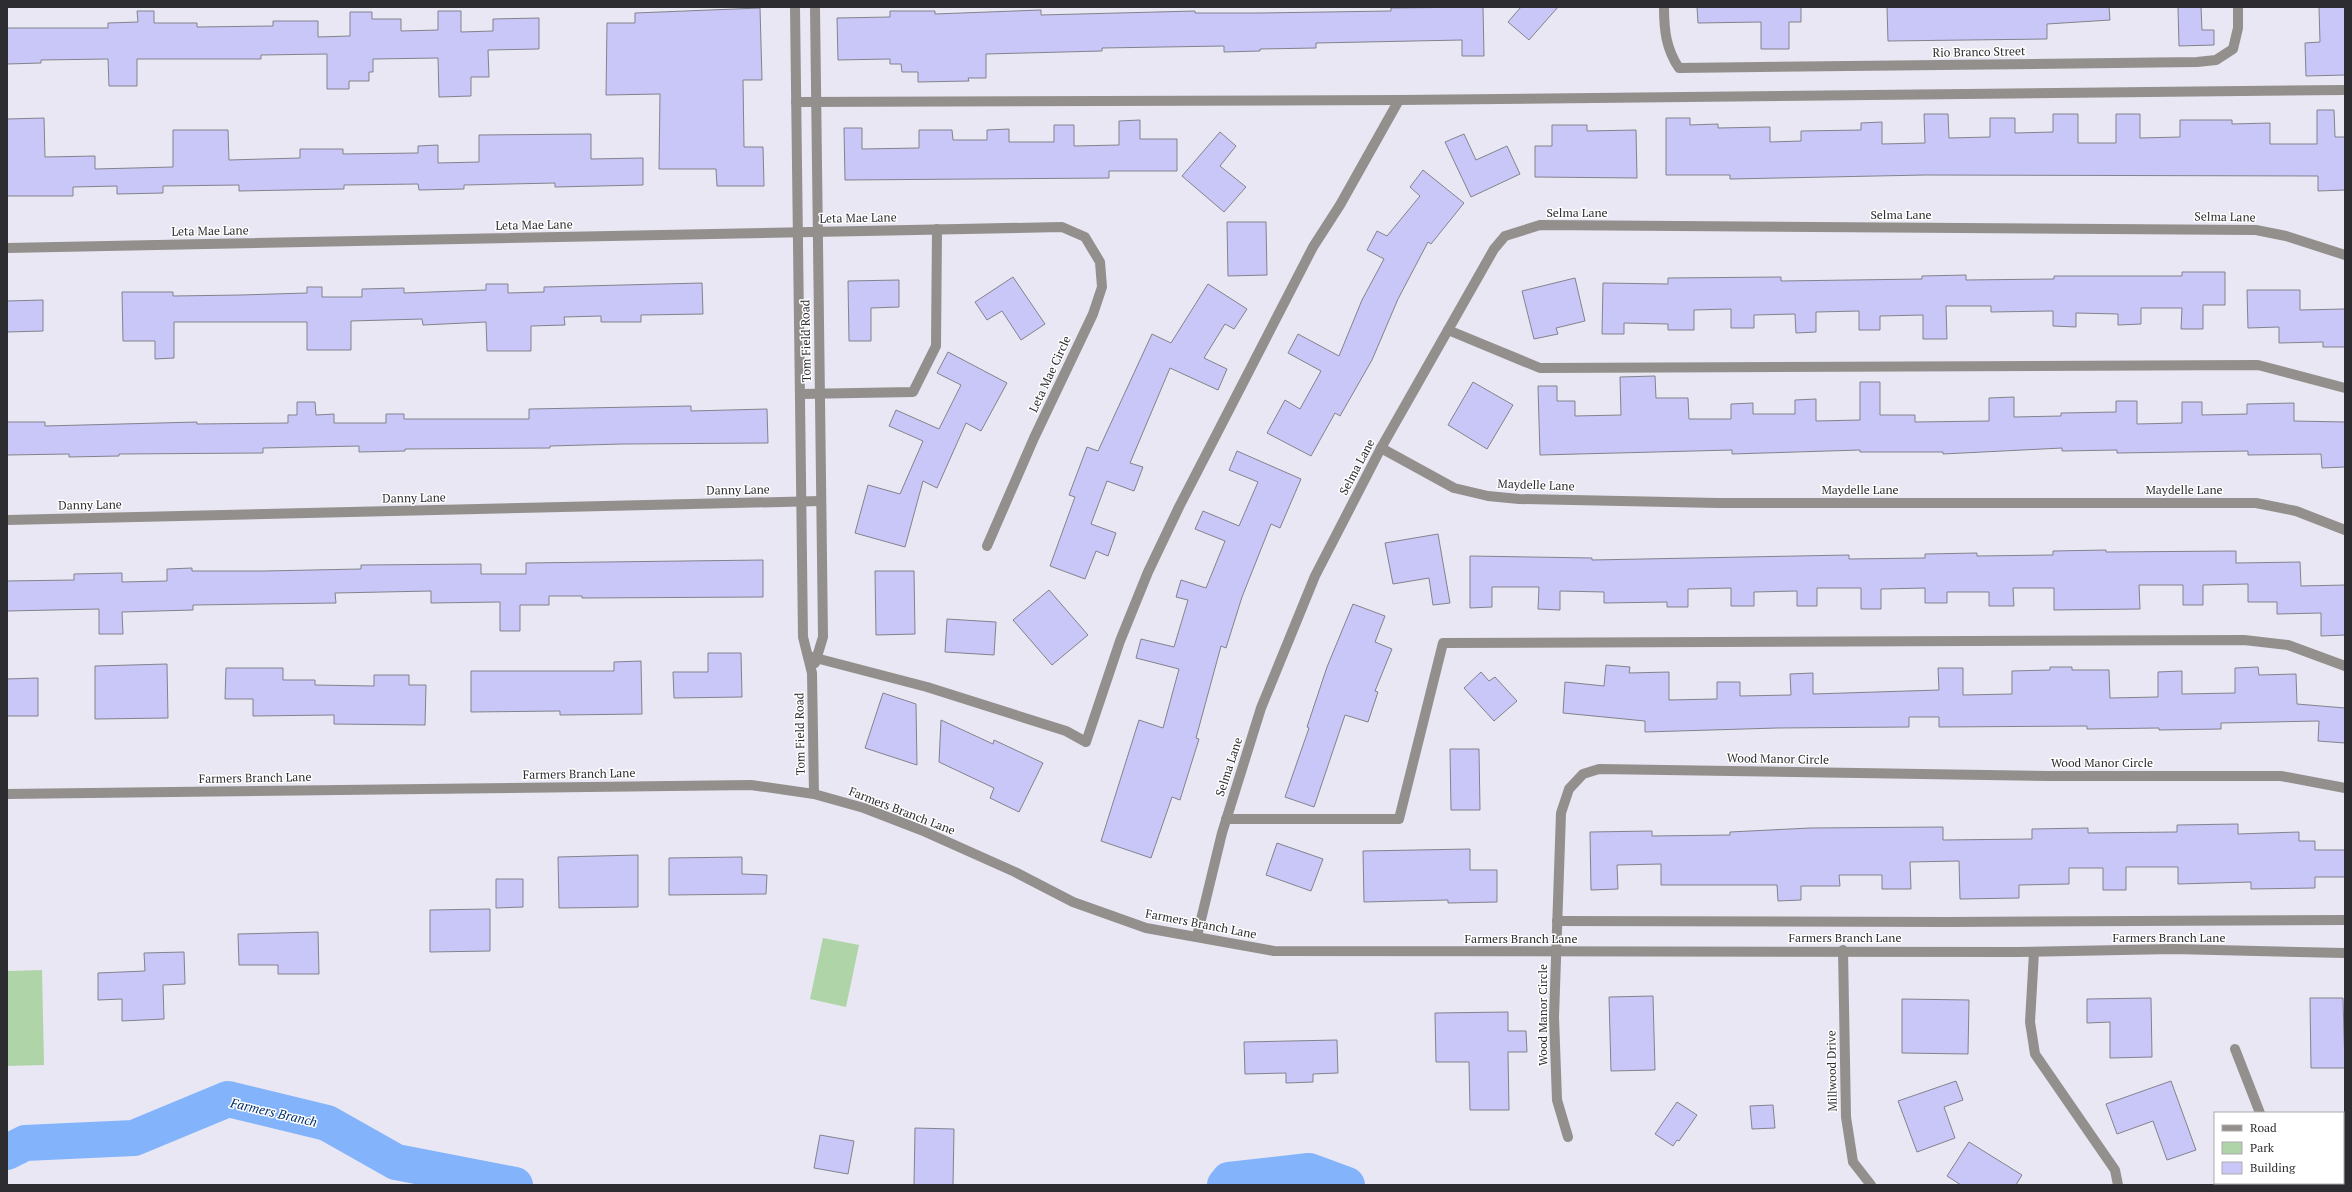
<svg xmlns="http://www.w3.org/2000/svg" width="2352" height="1192" viewBox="0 0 2352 1192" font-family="'PT Serif',serif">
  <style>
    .green { fill: #afd4a7 }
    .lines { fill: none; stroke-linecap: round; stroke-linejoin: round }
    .river { stroke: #82b3fb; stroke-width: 36 }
    .building { fill: #c9c6f8; stroke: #83838d }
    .minor { stroke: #938f8c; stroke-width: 10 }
    .labels { text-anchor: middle; stroke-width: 3; stroke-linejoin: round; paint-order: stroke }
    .street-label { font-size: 12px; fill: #2d2d31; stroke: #fff }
    .water-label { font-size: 13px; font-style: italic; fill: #002e6c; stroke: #fff }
  </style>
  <rect width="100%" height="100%" fill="#e8e7f3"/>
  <g class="green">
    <path d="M 823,938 L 859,945 L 846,1007 L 810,999 Z"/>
    <path d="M 42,970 L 44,1065 L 7,1066 L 7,971 Z"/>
  </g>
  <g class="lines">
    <g class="river">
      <path d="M 7,1152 L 25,1143 L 134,1138 L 228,1099 L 327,1123 L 396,1162 L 515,1185"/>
      <path d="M 1225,1185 L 1229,1180 L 1309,1171 L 1347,1185"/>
    </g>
  </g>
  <g class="building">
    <path d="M 1483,7 L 1484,56 L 1462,56 L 1462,40 L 1316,43 L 1316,48 L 1260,49 L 1260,51 L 1224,52 L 1224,46 L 1102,48 L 1102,51 L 986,54 L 986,78 L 968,78 L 969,81 L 918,82 L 918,72 L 902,72 L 901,64 L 890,64 L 890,59 L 838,60 L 837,18 L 890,17 L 890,11 L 935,11 L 935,14 L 1041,10 L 1041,15 L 1195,11 L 1195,13 L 1260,13 L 1391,11 L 1391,8 Z"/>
    <path d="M 1521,7 L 1558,7 L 1529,40 L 1508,22 Z"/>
    <path d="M 1697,7 L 1801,7 L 1801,22 L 1789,22 L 1789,49 L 1761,49 L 1761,22 L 1698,23 Z"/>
    <path d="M 1887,7 L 2109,7 L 2110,20 L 2047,24 L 2047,39 L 1888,41 Z"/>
    <path d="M 2178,7 L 2201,7 L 2202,30 L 2214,30 L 2214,45 L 2179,46 Z"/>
    <path d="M 2319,7 L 2345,7 L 2345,75 L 2306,76 L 2305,43 L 2320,42 Z"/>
    <path d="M 760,8 L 762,80 L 743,80 L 744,147 L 763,147 L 764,186 L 717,186 L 716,169 L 659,169 L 660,94 L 606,95 L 607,23 L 635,23 L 635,13 Z"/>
    <path d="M 137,11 L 154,11 L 154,23 L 197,23 L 197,27 L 273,26 L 273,21 L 318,21 L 318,37 L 350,36 L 350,12 L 372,12 L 372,19 L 401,19 L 401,31 L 438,30 L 438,11 L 461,11 L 461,32 L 493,31 L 493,19 L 539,18 L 539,49 L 488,50 L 489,77 L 471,77 L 471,96 L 439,97 L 438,58 L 373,59 L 373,72 L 369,72 L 369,81 L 349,81 L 349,89 L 327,89 L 327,54 L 261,55 L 261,59 L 137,59 L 137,86 L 109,86 L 108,59 L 41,60 L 41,63 L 7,64 L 7,28 L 108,28 L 108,23 L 138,22 Z"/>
    <path d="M 2317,110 L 2334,110 L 2335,137 L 2345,137 L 2345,190 L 2318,191 L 2318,176 L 1925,175 L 1730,179 L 1730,175 L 1666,175 L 1666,118 L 1690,118 L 1690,125 L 1718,124 L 1718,128 L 1770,127 L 1770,142 L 1801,141 L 1801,131 L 1861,130 L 1861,123 L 1882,122 L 1882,144 L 1925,143 L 1924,114 L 1948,114 L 1949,138 L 1990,137 L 1990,118 L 2015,118 L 2015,133 L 2053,132 L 2053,114 L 2078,114 L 2078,143 L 2116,143 L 2116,114 L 2140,114 L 2140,138 L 2180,137 L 2180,120 L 2232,120 L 2232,124 L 2270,123 L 2270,144 L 2317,144 Z"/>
    <path d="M 44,118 L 45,157 L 95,156 L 95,169 L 173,167 L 173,130 L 228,130 L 229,160 L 300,158 L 300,149 L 343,149 L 343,154 L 418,153 L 418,146 L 438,145 L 438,163 L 479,162 L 479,135 L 591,134 L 591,159 L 643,158 L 643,185 L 555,187 L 555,183 L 464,185 L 464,189 L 419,190 L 418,184 L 344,185 L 344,189 L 239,191 L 239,185 L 163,186 L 163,193 L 117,194 L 117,186 L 73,187 L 73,196 L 7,196 L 7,119 Z"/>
    <path d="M 1140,120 L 1140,139 L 1177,139 L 1177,171 L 1109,171 L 1109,178 L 845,180 L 844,128 L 862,128 L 862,149 L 919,148 L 919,130 L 952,130 L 953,140 L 987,140 L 987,130 L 1009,129 L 1009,142 L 1054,142 L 1054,125 L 1074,125 L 1074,146 L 1119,145 L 1119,121 Z"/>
    <path d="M 1552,125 L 1587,125 L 1587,131 L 1636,130 L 1637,178 L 1535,177 L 1535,146 L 1552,146 Z"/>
    <path d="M 1220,132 L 1236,146 L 1220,166 L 1246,187 L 1224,212 L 1182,176 Z"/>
    <path d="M 1464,134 L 1476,160 L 1507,146 L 1520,174 L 1471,197 L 1445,142 Z"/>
    <path d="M 1423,170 L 1464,203 L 1431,244 L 1428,242 L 1398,299 L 1372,360 L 1340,416 L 1335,413 L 1311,456 L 1267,433 L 1285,400 L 1300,409 L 1321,371 L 1288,353 L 1298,334 L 1339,356 L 1362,300 L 1384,259 L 1367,250 L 1377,231 L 1387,236 L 1420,196 L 1410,187 Z"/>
    <path d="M 1227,222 L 1266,222 L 1267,275 L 1228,276 Z"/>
    <path d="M 2182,272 L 2225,272 L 2225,305 L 2203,305 L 2203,329 L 2181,329 L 2182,308 L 2141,308 L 2141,324 L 2118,325 L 2118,314 L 2076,313 L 2076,327 L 2053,326 L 2053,311 L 1991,312 L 1991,306 L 1946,306 L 1947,339 L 1923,339 L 1923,315 L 1880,316 L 1880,330 L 1859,330 L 1859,311 L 1816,312 L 1816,332 L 1796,333 L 1795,314 L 1754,315 L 1754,328 L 1731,328 L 1731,309 L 1694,310 L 1694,330 L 1668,330 L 1668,324 L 1624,323 L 1624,334 L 1602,334 L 1603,283 L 1668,284 L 1668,278 L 1781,277 L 1781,281 L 1922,279 L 1922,276 L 1966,275 L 1966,280 L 2054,279 L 2054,276 L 2182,276 Z"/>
    <path d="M 1013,277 L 1045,324 L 1021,340 L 1002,311 L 987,320 L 975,302 Z"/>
    <path d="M 1575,278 L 1585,321 L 1556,328 L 1558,334 L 1534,339 L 1522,291 Z"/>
    <path d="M 899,280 L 899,307 L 871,308 L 871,341 L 849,341 L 848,281 Z"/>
    <path d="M 702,283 L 703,314 L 641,315 L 641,322 L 601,322 L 601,316 L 564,317 L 565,325 L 531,326 L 531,351 L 487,351 L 486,322 L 423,325 L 422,319 L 351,321 L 351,350 L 307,350 L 307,322 L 174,322 L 174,358 L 155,359 L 155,341 L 123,341 L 122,292 L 173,292 L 173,296 L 241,295 L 307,293 L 307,287 L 322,287 L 322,297 L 362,297 L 362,289 L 404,288 L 404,293 L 486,290 L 486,284 L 508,284 L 508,293 L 544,292 L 544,287 Z"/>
    <path d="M 1208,284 L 1247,309 L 1234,329 L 1225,324 L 1204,358 L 1227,369 L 1218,390 L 1170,368 L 1130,463 L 1143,467 L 1134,491 L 1107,481 L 1091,524 L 1116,533 L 1108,556 L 1096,551 L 1085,579 L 1050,566 L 1075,497 L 1069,495 L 1087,447 L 1098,451 L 1152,334 L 1171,343 Z"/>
    <path d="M 2247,290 L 2300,290 L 2300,310 L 2345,309 L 2345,347 L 2323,347 L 2323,342 L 2279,343 L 2279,327 L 2248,328 Z"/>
    <path d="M 43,300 L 43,331 L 7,332 L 7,301 Z"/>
    <path d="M 948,352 L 1007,383 L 981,431 L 966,423 L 937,488 L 923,481 L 905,547 L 855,533 L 868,485 L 900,494 L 923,441 L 889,426 L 896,410 L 939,429 L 961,385 L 937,373 Z"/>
    <path d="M 1655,376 L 1656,398 L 1688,398 L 1689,419 L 1731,419 L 1731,404 L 1753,403 L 1753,414 L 1795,414 L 1795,400 L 1816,399 L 1816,421 L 1860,420 L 1860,382 L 1880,382 L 1880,415 L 1915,415 L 1915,422 L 1989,421 L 1989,398 L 2014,397 L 2014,417 L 2061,416 L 2061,413 L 2116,412 L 2116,401 L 2137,401 L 2137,424 L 2182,423 L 2182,402 L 2202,402 L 2202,415 L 2247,414 L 2247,404 L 2294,403 L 2294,421 L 2345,422 L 2345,467 L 2322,468 L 2321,454 L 2248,455 L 2248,451 L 2117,453 L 2117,450 L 2062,451 L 2062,448 L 1943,454 L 1943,452 L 1860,452 L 1860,450 L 1732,454 L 1732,450 L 1540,455 L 1538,386 L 1557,386 L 1557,401 L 1575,401 L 1575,416 L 1621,415 L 1620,377 Z"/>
    <path d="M 1473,382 L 1513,405 L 1487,449 L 1448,425 Z"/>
    <path d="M 297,402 L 315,402 L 316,415 L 334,414 L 334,423 L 386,423 L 386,414 L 404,414 L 404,419 L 529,419 L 529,409 L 691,406 L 691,411 L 767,409 L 768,443 L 622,444 L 550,446 L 550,448 L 405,449 L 405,451 L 359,452 L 359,446 L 263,448 L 263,453 L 119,454 L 119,456 L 69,457 L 69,454 L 7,455 L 7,422 L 45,422 L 45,426 L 197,422 L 197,424 L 288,423 L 288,415 L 297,415 Z"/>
    <path d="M 1237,451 L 1301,479 L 1280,528 L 1271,524 L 1242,597 L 1226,648 L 1221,646 L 1196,738 L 1199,739 L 1180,800 L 1172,797 L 1151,858 L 1101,841 L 1139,720 L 1163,728 L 1179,669 L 1136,658 L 1141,639 L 1174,647 L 1188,600 L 1176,597 L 1181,580 L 1206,588 L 1225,541 L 1195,529 L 1203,511 L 1239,526 L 1258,482 L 1229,470 Z"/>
    <path d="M 1438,534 L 1450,603 L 1433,605 L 1429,578 L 1393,584 L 1385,543 Z"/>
    <path d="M 2106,550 L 2106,552 L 2236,551 L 2236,563 L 2300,562 L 2301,586 L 2345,585 L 2345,635 L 2321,636 L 2321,613 L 2277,614 L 2277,602 L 2248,602 L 2248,584 L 2203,585 L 2203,605 L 2183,605 L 2183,585 L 2139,585 L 2140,609 L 2054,610 L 2054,588 L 2013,588 L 2014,606 L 1989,606 L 1989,592 L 1947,592 L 1947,603 L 1925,603 L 1925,588 L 1881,589 L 1881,609 L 1861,609 L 1861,588 L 1817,588 L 1817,606 L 1797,606 L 1797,591 L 1754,592 L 1754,606 L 1731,606 L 1731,588 L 1688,589 L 1688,607 L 1667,607 L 1667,602 L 1604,603 L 1604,592 L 1560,591 L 1560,610 L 1538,609 L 1539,587 L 1492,587 L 1492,607 L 1470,608 L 1470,556 L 1592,558 L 1592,560 L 1849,555 L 1849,559 L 1925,558 L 1925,554 L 1977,553 L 1977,556 L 2053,555 L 2053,551 Z"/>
    <path d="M 763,560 L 763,597 L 582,598 L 582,596 L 549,596 L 549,605 L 520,605 L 520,631 L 500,631 L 500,602 L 431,603 L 431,591 L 335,593 L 336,603 L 193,605 L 193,610 L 122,612 L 123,634 L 99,634 L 99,609 L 7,611 L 7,581 L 74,580 L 74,574 L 122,573 L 122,582 L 167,581 L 167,569 L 192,568 L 192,571 L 264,571 L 361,569 L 361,565 L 481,564 L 481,574 L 526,574 L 526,563 Z"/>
    <path d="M 875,571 L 914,571 L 915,634 L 876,635 Z"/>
    <path d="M 1049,590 L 1088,635 L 1052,665 L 1013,620 Z"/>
    <path d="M 1353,604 L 1385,616 L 1375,642 L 1392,649 L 1375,691 L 1378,692 L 1368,722 L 1345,715 L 1314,807 L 1285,797 L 1309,728 L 1307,727 L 1327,667 Z"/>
    <path d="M 947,619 L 996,622 L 994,655 L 945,652 Z"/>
    <path d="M 708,653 L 741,653 L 742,697 L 674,698 L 673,672 L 708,672 Z"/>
    <path d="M 641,661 L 642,714 L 560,715 L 560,711 L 471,712 L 471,671 L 614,671 L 614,662 Z"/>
    <path d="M 167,664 L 168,718 L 95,719 L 95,666 Z"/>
    <path d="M 1606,665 L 1630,667 L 1629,673 L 1669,672 L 1669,700 L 1717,699 L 1717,682 L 1740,682 L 1740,696 L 1791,695 L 1790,674 L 1813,673 L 1813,694 L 1939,690 L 1938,668 L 1963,668 L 1963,695 L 2012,694 L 2012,671 L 2050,670 L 2050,667 L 2072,667 L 2072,670 L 2109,670 L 2110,698 L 2158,697 L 2158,672 L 2182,671 L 2182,694 L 2235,693 L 2235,668 L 2258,667 L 2259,675 L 2296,674 L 2297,704 L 2345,708 L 2345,743 L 2318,741 L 2319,721 L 2221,723 L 2221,729 L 2159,730 L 2159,728 L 2087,729 L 2087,726 L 1939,727 L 1939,717 L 1909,717 L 1909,727 L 1777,728 L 1645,732 L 1645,721 L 1563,713 L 1565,682 L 1604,686 Z"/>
    <path d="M 226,668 L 283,668 L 283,680 L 315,680 L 315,685 L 374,686 L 374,675 L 409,675 L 409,685 L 426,685 L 425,725 L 334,724 L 334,715 L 253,716 L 253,699 L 225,699 Z"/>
    <path d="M 1481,672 L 1489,681 L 1495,677 L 1517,701 L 1494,721 L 1464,688 Z"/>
    <path d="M 38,678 L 38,716 L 7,716 L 7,679 Z"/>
    <path d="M 883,693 L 916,704 L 917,765 L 865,748 Z"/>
    <path d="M 941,720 L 993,744 L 994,740 L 1043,763 L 1019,812 L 990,798 L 994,788 L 939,762 Z"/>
    <path d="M 1450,749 L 1479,749 L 1480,810 L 1451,810 Z"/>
    <path d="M 2238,824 L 2238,834 L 2299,832 L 2299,841 L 2315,841 L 2315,850 L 2345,850 L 2345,877 L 2315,877 L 2315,888 L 2251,889 L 2251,882 L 2178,884 L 2178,867 L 2126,867 L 2126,890 L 2103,890 L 2103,868 L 2069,868 L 2069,884 L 2019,885 L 2019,898 L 1960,899 L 1959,861 L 1910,862 L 1911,889 L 1882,889 L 1882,875 L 1839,875 L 1840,886 L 1801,886 L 1801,900 L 1778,901 L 1777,885 L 1661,885 L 1661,864 L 1617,865 L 1618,889 L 1591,890 L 1590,832 L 1652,831 L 1652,836 L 1730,835 L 1730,832 L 1810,828 L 1943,827 L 1943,840 L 2032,839 L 2032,829 L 2088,828 L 2088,833 L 2177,832 L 2177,825 Z"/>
    <path d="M 1277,843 L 1323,859 L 1311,891 L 1266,875 Z"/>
    <path d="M 1470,849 L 1470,870 L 1497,870 L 1497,902 L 1448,903 L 1448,900 L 1364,902 L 1363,851 Z"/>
    <path d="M 638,855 L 638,907 L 559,908 L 558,857 Z"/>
    <path d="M 742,857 L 742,874 L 767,875 L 766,894 L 669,895 L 669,858 Z"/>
    <path d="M 496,879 L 523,879 L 523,907 L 496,908 Z"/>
    <path d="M 490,909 L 490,951 L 430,952 L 430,910 Z"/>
    <path d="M 318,932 L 319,974 L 278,974 L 278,965 L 239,965 L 238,934 Z"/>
    <path d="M 184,952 L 185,984 L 163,985 L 164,1019 L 122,1021 L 122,999 L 98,1000 L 98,973 L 145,971 L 144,953 Z"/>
    <path d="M 1653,996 L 1655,1070 L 1611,1071 L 1609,997 Z"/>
    <path d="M 2151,998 L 2152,1057 L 2110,1058 L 2110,1022 L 2087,1023 L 2087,999 Z"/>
    <path d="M 2310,998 L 2343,998 L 2345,1068 L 2311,1068 Z"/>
    <path d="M 1902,999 L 1969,1000 L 1968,1054 L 1902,1053 Z"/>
    <path d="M 1508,1012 L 1508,1031 L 1526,1031 L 1527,1052 L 1508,1052 L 1509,1110 L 1470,1110 L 1469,1062 L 1436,1062 L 1435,1013 Z"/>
    <path d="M 1337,1040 L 1338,1073 L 1313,1074 L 1313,1082 L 1286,1083 L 1286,1073 L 1245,1074 L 1244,1042 Z"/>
    <path d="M 1956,1081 L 1963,1100 L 1944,1107 L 1955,1138 L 1917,1152 L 1898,1101 Z"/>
    <path d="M 2171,1081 L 2196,1150 L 2167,1160 L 2153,1121 L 2117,1134 L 2106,1104 Z"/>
    <path d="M 1677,1102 L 1697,1115 L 1679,1141 L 1677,1140 L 1673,1146 L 1655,1134 Z"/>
    <path d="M 1773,1105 L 1775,1128 L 1752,1129 L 1750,1106 Z"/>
    <path d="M 915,1128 L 954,1129 L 953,1185 L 914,1185 Z"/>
    <path d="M 820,1135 L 854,1141 L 848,1174 L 814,1168 Z"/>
    <path d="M 1969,1142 L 2022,1175 L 2016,1185 L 1961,1185 L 1947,1176 Z"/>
  </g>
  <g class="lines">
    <g class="minor">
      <path d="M 795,7 L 803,637 L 812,673 L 814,794"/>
      <path d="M 1664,7 C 1664,30 1666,49 1679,68 L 2197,62 L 2216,60 L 2233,49 L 2238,28 L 2238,7"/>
      <path d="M 796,102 L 1399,100 L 2345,90"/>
      <path d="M 7,248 L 1062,227 L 1085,237 L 1100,262 L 1102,287 L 1093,314 L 1034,438 L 987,546"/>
      <path d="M 1448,330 L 1540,368 L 2258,365 L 2345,388"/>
      <path d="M 800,394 L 913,392 L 936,346 L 937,229"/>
      <path d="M 1381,448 L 1454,488 L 1488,496 L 1519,499 L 1718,503 L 2256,503 L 2296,511 L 2345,530"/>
      <path d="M 7,520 L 821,501"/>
      <path d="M 808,656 L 927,687 L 1066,731 L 1086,742 L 1120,641 L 1148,572 L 1179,507 L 1313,247 L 1340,205 L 1399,100"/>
      <path d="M 815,663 L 823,637 L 815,7"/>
      <path d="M 7,794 L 751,785 L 814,794 L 864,808 L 921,830 L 1015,872 L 1073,902 L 1146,928 L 1274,951 L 2017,952 L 2173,949 L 2345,953"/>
      <path d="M 1226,819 L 1399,819 L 1443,643 L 2244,640 L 2288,645 L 2345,666"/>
      <path d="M 1557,921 L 1948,922 L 2345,920"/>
      <path d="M 1197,936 L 1222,833 L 1261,708 L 1315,576 L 1381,448 L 1494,249 L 1505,236 L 1540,225 L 2256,230 L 2286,236 L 2345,255"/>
      <path d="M 1843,950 L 1846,1117 L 1853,1162 L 1871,1185"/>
      <path d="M 2034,952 L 2030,1022 L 2035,1054 L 2115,1170 L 2118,1185"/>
      <path d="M 2235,1049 L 2260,1113"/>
      <path d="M 1568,1137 L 1557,1100 L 1554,1017 L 1561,813 L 1569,789 L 1583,774 L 1599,769 L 2049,776 L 2281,776 L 2345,788"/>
      <path d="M 2264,1183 L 2264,1185"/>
    </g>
  </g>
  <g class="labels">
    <g class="street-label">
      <text transform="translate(1979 52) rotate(-1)" y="4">Rio Branco Street</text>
      <text x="1577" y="217">Selma Lane</text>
      <text x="1901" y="219">Selma Lane</text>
      <text transform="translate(2225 217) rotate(1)" y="4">Selma Lane</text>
      <text transform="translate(858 218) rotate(-1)" y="4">Leta Mae Lane</text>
      <text transform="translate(534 225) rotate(-1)" y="4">Leta Mae Lane</text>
      <text transform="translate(210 231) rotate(-1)" y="4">Leta Mae Lane</text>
      <text transform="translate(806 341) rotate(-91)" y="4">Tom Field Road</text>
      <text transform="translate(1050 374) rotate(-65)" y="4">Leta Mae Circle</text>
      <text transform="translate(1357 467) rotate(-62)" y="4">Selma Lane</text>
      <text transform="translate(1536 485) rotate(2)" y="4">Maydelle Lane</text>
      <text transform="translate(738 490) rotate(-1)" y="4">Danny Lane</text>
      <text x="1860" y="494">Maydelle Lane</text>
      <text x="2184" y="494">Maydelle Lane</text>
      <text transform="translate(414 498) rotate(-1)" y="4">Danny Lane</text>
      <text transform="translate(90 505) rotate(-1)" y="4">Danny Lane</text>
      <text transform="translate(800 734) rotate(-91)" y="4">Tom Field Road</text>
      <text transform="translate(1778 759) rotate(1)" y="4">Wood Manor Circle</text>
      <text x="2102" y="767">Wood Manor Circle</text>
      <text transform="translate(1229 767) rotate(-72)" y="4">Selma Lane</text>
      <text transform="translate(579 774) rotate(-1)" y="4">Farmers Branch Lane</text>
      <text transform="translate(255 778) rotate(-1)" y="4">Farmers Branch Lane</text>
      <text transform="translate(902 811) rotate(21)" y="4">Farmers Branch Lane</text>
      <text transform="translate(1201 924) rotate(11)" y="4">Farmers Branch Lane</text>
      <text x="1845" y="942">Farmers Branch Lane</text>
      <text x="2169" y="942">Farmers Branch Lane</text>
      <text x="1521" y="943">Farmers Branch Lane</text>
      <text transform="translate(1543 1015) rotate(-90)" y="4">Wood Manor Circle</text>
      <text transform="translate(1832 1071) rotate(-91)" y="4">Millwood Drive</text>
    </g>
    <g class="water-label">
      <text transform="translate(274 1112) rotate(13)" y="5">Farmers Branch</text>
    </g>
  </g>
  <rect width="2352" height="1192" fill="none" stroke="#2d2d31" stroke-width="16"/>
  <rect x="2214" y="1112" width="130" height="72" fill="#ffffff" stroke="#ababad"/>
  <rect x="2222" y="1125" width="20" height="6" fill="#938f8c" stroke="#ababad"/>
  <text x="2250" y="1132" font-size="12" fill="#2d2d31">Road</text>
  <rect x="2222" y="1142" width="20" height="12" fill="#afd4a7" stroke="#ababad"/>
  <text x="2250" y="1152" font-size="12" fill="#2d2d31">Park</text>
  <rect x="2222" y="1162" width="20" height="12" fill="#c9c6f8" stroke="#ababad"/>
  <text x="2250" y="1172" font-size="12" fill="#2d2d31">Building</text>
</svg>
